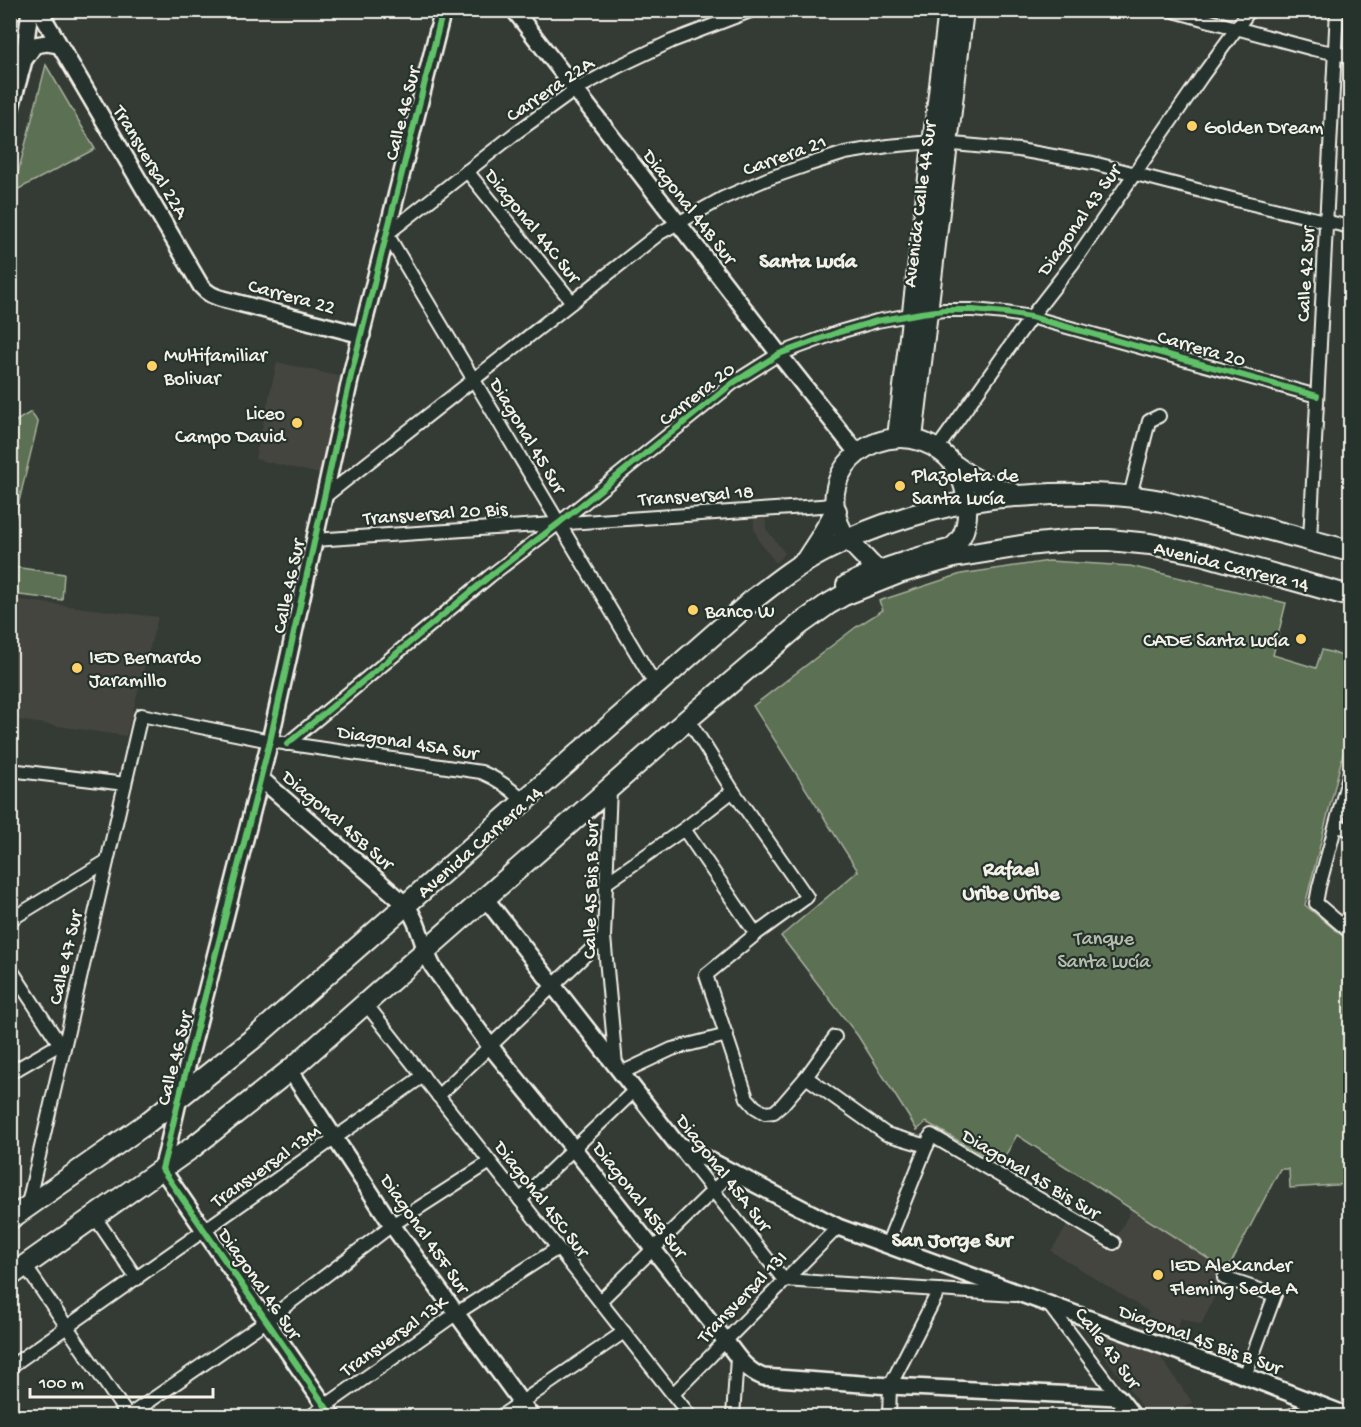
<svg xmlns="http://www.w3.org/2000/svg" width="1361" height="1427" viewBox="0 0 1361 1427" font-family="'Gochi Hand',sans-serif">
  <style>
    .built { fill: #44453f }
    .green { fill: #5c6f52; stroke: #a8b09d; stroke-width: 1.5 }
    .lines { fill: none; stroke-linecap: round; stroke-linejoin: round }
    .minor-casing { stroke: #f4f1e8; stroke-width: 16 }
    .tertiary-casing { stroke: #f4f1e8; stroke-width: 20 }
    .secondary-casing { stroke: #f4f1e8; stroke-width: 22 }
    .primary-casing { stroke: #f4f1e8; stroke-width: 24 }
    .minor { stroke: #26332d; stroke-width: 12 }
    .tertiary { stroke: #26332d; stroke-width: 15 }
    .secondary { stroke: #26332d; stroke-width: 18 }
    .primary { stroke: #26332d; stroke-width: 20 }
    .cycleway-casing { stroke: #26332d; stroke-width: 10 }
    .cycleway { stroke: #61c268; stroke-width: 6 }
    .poi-dot { fill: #ffd166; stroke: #26332d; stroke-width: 2 }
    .labels { text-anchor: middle; stroke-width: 4.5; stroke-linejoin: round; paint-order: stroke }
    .street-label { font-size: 20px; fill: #f4f1e8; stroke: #26332d }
    .poi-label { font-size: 20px; fill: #f4f1e8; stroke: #26332d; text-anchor: start }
    .park-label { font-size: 20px; fill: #b7bdac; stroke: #26332d }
    .neighbourhood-label { font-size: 21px; font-weight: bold; fill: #f4f1e8; stroke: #26332d }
  </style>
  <rect width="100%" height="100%" fill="#343b35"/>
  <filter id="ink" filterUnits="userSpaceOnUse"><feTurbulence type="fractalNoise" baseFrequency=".0167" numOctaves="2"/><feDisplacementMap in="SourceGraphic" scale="12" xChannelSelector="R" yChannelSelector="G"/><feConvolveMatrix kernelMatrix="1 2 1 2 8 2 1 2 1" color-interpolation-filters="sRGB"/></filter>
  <g filter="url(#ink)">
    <g class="built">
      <path d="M 277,362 L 342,377 L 320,474 L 255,459 Z"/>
      <path d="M 765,515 L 766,529 L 785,553 L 776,563 L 759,541 L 754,528 L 754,516 Z"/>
      <path d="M 11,599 L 158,617 L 126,736 L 11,719 Z"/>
      <path d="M 1132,1208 L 1227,1271 L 1201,1325 L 1181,1318 L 1172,1344 L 1138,1329 L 1149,1312 L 1051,1251 L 1067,1226 L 1110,1250 Z"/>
      <path d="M 1085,1330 L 1158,1354 L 1192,1402 L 1172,1416 L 1149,1416 Z"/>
    </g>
    <g class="green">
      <path d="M 46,65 L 95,149 L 13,192 Z"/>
      <path d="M 31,412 L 38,423 L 13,526 L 11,546 L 11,424 Z"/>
      <path d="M 1049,561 L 1130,566 L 1286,603 L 1273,655 L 1316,668 L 1322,650 L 1334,653 L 1344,657 L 1350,646 L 1350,726 L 1305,905 L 1350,942 L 1350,1184 L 1290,1188 L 1289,1169 L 1280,1169 L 1227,1271 L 1017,1135 L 1000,1165 L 926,1122 L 917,1130 L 858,1036 L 781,936 L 858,871 L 753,706 L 856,627 L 883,610 L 879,601 L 961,574 Z"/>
      <path d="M 13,567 L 64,574 L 62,600 L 11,594 Z"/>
    </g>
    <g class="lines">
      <defs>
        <g id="minor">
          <path d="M 1170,10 L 1313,49 L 1350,56"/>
          <path d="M 467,171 L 572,302"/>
          <path d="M 937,449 L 1031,317 L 1073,263 L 1202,76 L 1250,10"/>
          <path d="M 1130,496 L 1149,421 L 1159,416"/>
          <path d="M 323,498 L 660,233 L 723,198 L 767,179 L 807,165 L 845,153 L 888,146 L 932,142 L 1019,150 L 1093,163 L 1240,201 L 1350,227"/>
          <path d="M 314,540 L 835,505"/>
          <path d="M 1310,540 L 1337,10"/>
          <path d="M 656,686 L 387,234 L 517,132 L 575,90 L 619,66 L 672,41 L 753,10"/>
          <path d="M 688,719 L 733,791 L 807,897 L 756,934 L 706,975 L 747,1098 L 755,1107 L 765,1113 L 774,1112 L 782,1105 L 806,1077 L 835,1037"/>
          <path d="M 287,744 L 490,576 L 559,523 L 733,383 L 779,354 L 839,332 L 877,321 L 921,313 L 944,310 L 973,310 L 1005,313 L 1031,317 L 1317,396"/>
          <path d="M 10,770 L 125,784"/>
          <path d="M 1350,772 L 1319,887 L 1316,903 L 1350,932"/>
          <path d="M 610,787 L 604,937 L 616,1065"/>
          <path d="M 1336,825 L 1350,830"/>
          <path d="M 684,829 L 756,934"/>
          <path d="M 606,883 L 684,829 L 733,791"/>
          <path d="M 10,920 L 107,861"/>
          <path d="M 10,968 L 63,1049"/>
          <path d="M 366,1004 L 690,1416"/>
          <path d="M 10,1073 L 60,1044"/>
          <path d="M 621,1073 L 672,1049 L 727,1035"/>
          <path d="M 806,1077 L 886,1134 L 927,1146"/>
          <path d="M 438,1096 L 604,937"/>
          <path d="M 678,1146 L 784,1280 L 1015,1295"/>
          <path d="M 520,1200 L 635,1090"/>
          <path d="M 27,1208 L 141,715 L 270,741 L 481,772 C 498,779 511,788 524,802"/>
          <path d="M 101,1226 L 137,1279"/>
          <path d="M 887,1245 L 931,1135 L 1114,1243"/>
          <path d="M 26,1267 L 128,1416"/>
          <path d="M 1224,1278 L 1275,1295 L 1245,1376"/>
          <path d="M 600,1301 L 732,1172"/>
          <path d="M 1049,1305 L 1118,1397"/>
          <path d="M 10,1367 L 423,1076"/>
          <path d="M 673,1394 L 838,1227"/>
          <path d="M 128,1416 L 266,1321 L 392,1225 L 490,1162"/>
          <path d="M 311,1416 L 457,1313 L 558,1248"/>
          <path d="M 501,1416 L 624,1332"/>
          <path d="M 733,1416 L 737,1358"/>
          <path d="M 889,1416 L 890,1386 L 939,1290"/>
          <path d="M 1290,1416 L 1319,1405"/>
        </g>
        <g id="tertiary">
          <path d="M 39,10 L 201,286 C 208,294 213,296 223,299 L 362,335"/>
          <path d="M 514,10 L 779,354 L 858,454"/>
          <path d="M 25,59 L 35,45 L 47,43 L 59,45"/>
          <path d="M 10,111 L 23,64 L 30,10"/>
          <path d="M 260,778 L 405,904 C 420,922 422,947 433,967 L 490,1046 L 574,1149 L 725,1340 C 736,1355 745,1370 763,1377 L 890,1386 L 1118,1397 L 1133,1416"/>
          <path d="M 485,898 L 676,1143 L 838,1227 L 1245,1376 L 1349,1416"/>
          <path d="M 290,1070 L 392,1225 L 531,1416"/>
          <path d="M 332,1416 L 162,1169 L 167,1150 L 179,1098 L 270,741 L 352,371 L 443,10"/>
        </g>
        <g id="secondary">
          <path d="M 897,437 L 948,10"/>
          <path d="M 913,438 L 964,10"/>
          <path d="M 846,585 C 879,568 913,558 949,549 C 965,540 968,521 967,504 C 965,484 958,464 941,452 C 886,411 810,468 842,530 C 848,542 860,552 869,562 C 874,567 881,572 886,577"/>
        </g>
        <g id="primary">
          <path d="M 955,466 C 972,480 990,488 1012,493"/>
          <path d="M 807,559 L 820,539 L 836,511"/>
          <path d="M 10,1219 L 147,1123 L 259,1034 L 754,599 C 777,581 800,563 826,550 C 874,525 938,505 992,498 C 1012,496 1032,495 1051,494 C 1088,493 1125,494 1161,501 L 1350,551"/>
          <path d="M 10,1276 L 193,1147 L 290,1070 L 688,719 L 799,625 L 827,605 L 844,595 L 899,573 L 954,557 L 1027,545 L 1076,540 L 1109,540 L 1150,544 L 1201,554 L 1350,596"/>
        </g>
      </defs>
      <use href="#minor" class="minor-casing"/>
      <use href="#tertiary" class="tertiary-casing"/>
      <use href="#secondary" class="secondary-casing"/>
      <use href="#primary" class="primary-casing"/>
      <use href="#minor" class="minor"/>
      <use href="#tertiary" class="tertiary"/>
      <use href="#secondary" class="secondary"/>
      <use href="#primary" class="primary"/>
      <defs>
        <g id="cycleway">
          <path d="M 287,744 L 490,576 L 559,523 L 733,383 L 779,354 L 839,332 L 877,321 L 921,313 L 944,310 L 973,310 L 1005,313 L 1031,317 L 1317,396"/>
          <path d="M 332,1416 L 162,1169 L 167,1150 L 179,1098 L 270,741 L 352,371 L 443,10"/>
        </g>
      </defs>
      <use href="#cycleway" class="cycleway-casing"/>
      <use href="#cycleway" class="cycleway"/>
    </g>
  </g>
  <g class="poi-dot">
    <circle cx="1192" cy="126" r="6"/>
    <circle cx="152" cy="366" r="6"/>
    <circle cx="297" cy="423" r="6"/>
    <circle cx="900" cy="486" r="6"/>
    <circle cx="693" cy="610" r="6"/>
    <circle cx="1301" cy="639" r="6"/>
    <circle cx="77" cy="668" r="6"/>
    <circle cx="1158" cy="1275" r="6"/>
  </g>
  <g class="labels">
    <g class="street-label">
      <text transform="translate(549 88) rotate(-34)" y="7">Carrera 22A</text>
      <text transform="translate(401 113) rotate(-76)" y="7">Calle 46 Sur</text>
      <text transform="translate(784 154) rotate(-20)" y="7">Carrera 21</text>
      <text transform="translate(152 161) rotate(59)" y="7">Transversal 22A</text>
      <text transform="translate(918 204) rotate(-83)" y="7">Avenida Calle 44 Sur</text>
      <text transform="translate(691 206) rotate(52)" y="7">Diagonal 44B Sur</text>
      <text transform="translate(1078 219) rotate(-55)" y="7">Diagonal 43 Sur</text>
      <text transform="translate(534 225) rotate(51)" y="7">Diagonal 44C Sur</text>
      <text transform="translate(1304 274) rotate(-87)" y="7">Calle 42 Sur</text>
      <text transform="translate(292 295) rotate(15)" y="7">Carrera 22</text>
      <text transform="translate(1202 347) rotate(16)" y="7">Carrera 20</text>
      <text transform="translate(696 393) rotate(-38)" y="7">Carrera 20</text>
      <text transform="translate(529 435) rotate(59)" y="7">Diagonal 45 Sur</text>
      <text transform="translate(696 494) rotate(-4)" y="7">Transversal 18</text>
      <text transform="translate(435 512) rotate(-4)" y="7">Transversal 20 Bis</text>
      <text transform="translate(1232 565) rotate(14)" y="7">Avenida Carrera 14</text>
      <text transform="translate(287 586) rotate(-78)" y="7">Calle 46 Sur</text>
      <text transform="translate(408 741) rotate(9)" y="7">Diagonal 45A Sur</text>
      <text transform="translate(339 819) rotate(41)" y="7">Diagonal 45B Sur</text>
      <text transform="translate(479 841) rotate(-41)" y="7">Avenida Carrera 14</text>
      <text transform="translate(589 890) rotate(-89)" y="7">Calle 45 Bis B Sur</text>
      <text transform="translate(64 957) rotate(-77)" y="7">Calle 47 Sur</text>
      <text transform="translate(173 1058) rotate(-76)" y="7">Calle 46 Sur</text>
      <text transform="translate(265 1165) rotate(-35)" y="7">Transversal 13M</text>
      <text transform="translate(725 1172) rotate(52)" y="7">Diagonal 45A Sur</text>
      <text transform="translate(1032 1173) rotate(31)" y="7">Diagonal 45 Bis Sur</text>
      <text transform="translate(543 1198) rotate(52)" y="7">Diagonal 45C Sur</text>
      <text transform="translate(641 1199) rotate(52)" y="7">Diagonal 45B Sur</text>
      <text transform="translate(426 1233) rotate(55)" y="7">Diagonal 45F Sur</text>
      <text transform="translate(261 1283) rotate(55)" y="7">Diagonal 46 Sur</text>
      <text transform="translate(741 1296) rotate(-46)" y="7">Transversal 13I</text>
      <text transform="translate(393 1335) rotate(-35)" y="7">Transversal 13K</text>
      <text transform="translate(1201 1338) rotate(20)" y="7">Diagonal 45 Bis B Sur</text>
      <text transform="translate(1109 1347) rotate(53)" y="7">Calle 43 Sur</text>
    </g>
    <g class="poi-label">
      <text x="1204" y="133">Golden Dream</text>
      <text x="164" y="361">Multifamiliar<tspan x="164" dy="23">Bolivar</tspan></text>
      <text x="285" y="419" text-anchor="end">Liceo<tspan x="285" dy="23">Campo David</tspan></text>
      <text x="912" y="481">Plazoleta de<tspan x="912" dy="23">Santa Lucía</tspan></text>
      <text x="705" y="617">Banco W</text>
      <text x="1289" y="646" text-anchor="end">CADE Santa Lucía</text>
      <text x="89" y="663">IED Bernardo<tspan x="89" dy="23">Jaramillo</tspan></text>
      <text x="1170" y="1271">IED Alexander<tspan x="1170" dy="23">Fleming Sede A</tspan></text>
    </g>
    <g class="park-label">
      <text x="1104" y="944">Tanque<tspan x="1104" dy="23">Santa Lucía</tspan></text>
    </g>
    <g class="neighbourhood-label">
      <text x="808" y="267">Santa Lucía</text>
      <text x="1011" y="875">Rafael<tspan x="1011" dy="24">Uribe Uribe</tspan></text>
      <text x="952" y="1246">San Jorge Sur</text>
    </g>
  </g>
  <rect width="1361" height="1427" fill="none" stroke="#26332d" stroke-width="36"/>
  <rect x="18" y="18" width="1325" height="1391" fill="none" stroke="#f4f1e8" stroke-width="2" filter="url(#ink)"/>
  <path d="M30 1388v9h183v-9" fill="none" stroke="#f4f1e8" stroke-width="3"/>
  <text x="39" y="1388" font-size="18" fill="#f4f1e8" stroke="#26332d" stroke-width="4.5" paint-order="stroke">100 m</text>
</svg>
